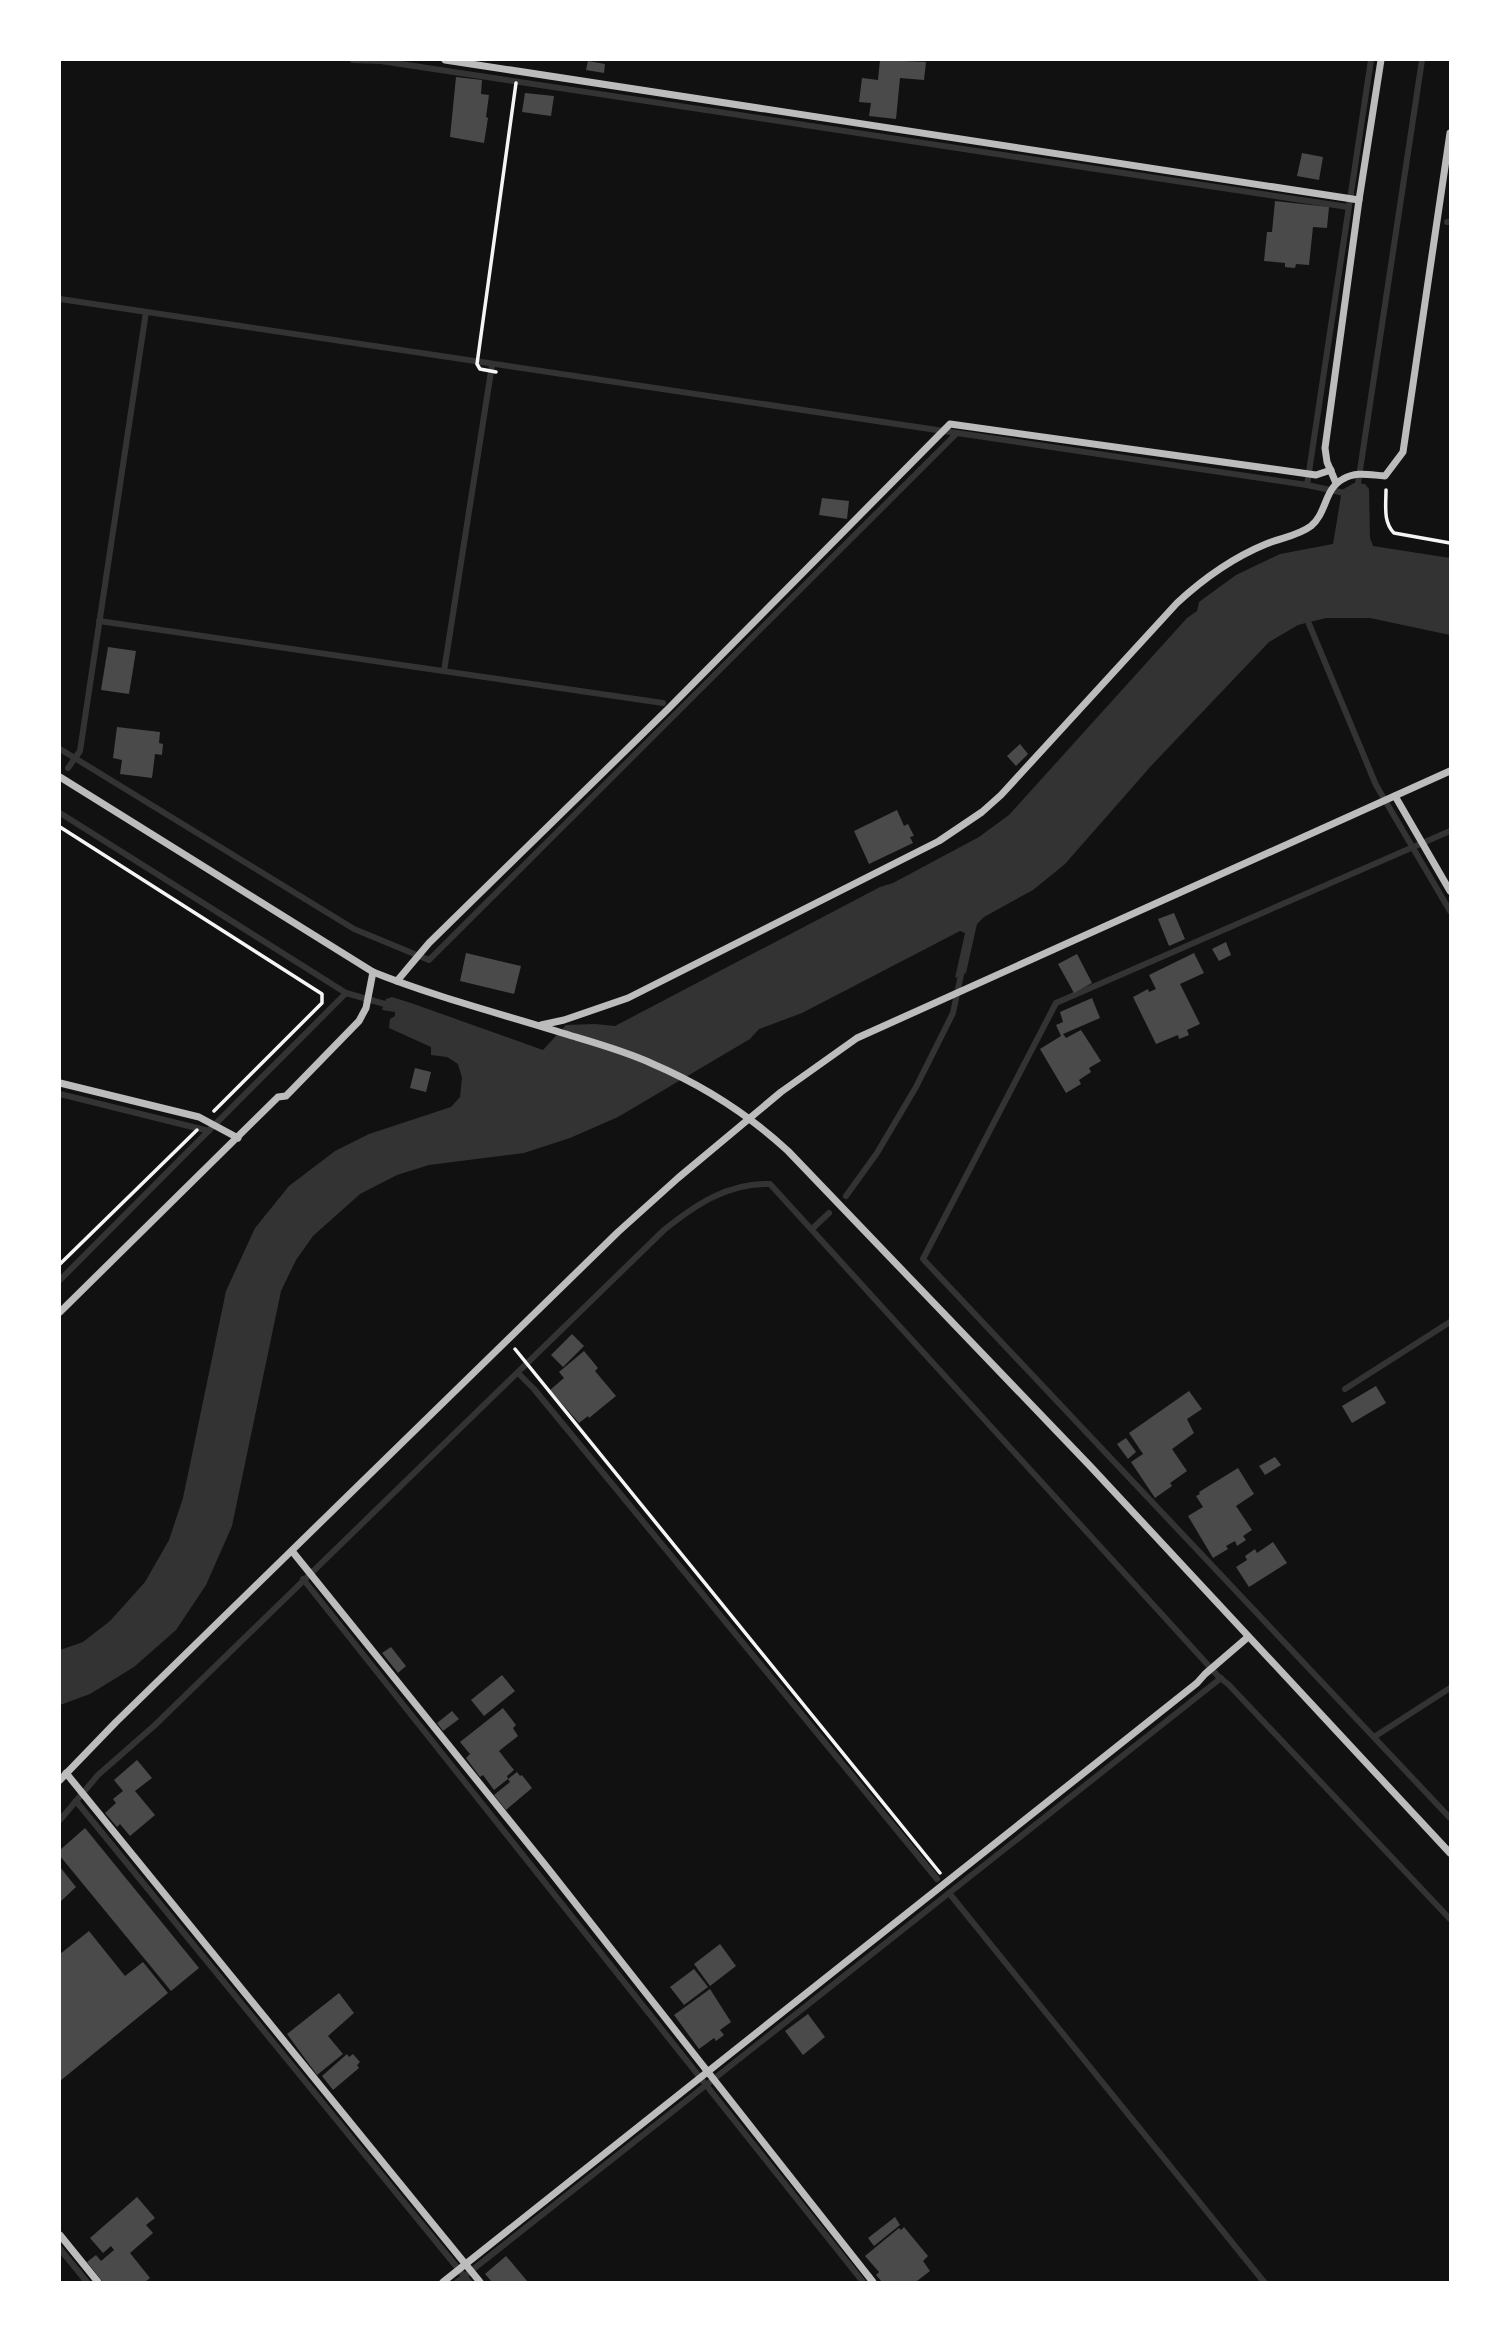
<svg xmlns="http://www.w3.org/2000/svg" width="1510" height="2342" viewBox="0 0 1510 2342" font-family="'PT Serif',serif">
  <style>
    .water { fill: #333 }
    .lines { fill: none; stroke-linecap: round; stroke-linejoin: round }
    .stream { stroke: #333; stroke-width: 6 }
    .building { fill: #4a4a4a }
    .path { stroke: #f5f5f5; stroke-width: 3.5 }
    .minor { stroke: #bcbcbc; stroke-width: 7 }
  </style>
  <rect width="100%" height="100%" fill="#111"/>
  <path class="water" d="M 1354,483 L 1365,484 L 1369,489 L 1370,538 L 1373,546 L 1450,558 L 1450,635 L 1370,618 L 1326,618 L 1298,625 L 1269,642 L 1151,766 L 1065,864 L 1033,890 L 984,917 L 977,924 L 966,973 L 955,978 L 965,933 L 960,931 L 802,1013 L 759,1029 L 750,1039 L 618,1117 L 570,1138 L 524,1153 L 429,1165 L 397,1175 L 360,1194 L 313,1236 L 296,1260 L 281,1291 L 232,1526 L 206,1585 L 176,1630 L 134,1667 L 90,1694 L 60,1705 L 60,1650 L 83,1642 L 110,1621 L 145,1582 L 169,1540 L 183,1498 L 226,1291 L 255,1228 L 289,1186 L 335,1151 L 369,1134 L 451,1107 L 460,1097 L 462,1078 L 458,1064 L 447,1057 L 431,1055 L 431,1047 L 389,1028 L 390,1019 L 395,1016 L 395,1012 L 382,1010 L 386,999 L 392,997 L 411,1003 L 543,1050 L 566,1025 L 595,1024 L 615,1026 L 880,887 L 893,883 L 979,837 L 1009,815 L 1187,618 L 1197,611 L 1199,602 L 1236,575 L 1280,554 L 1333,544 L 1342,490 Z"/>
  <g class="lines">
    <g class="stream">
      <path d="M 353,60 L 381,61 L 1348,207"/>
      <path d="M 1447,222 L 1450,222"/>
      <path d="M 60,299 L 957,433"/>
      <path d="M 1307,485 L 1371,60"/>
      <path d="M 1357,490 L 1422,60"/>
      <path d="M 99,621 L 663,703"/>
      <path d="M 1309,624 L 1376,785 L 1450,911"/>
      <path d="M 444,671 L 492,365"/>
      <path d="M 60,749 L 354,929 L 429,960 L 957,433 L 1307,485 L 1349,494"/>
      <path d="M 68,768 L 80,751 L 146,312"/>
      <path d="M 60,813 L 346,993 L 392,1006"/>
      <path d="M 1450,831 L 1056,1003 L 923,1259 L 1450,1818"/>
      <path d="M 60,1094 L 209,1131"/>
      <path d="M 846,1196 L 877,1153 L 916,1087 L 953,1013 L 962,970"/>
      <path d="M 812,1229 L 829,1213"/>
      <path d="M 60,1280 L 346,993"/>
      <path d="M 518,1373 L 534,1389 L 937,1879"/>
      <path d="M 1345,1389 L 1450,1322"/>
      <path d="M 303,1579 L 863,2282"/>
      <path d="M 1374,1737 L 1450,1688"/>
      <path d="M 76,1801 L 469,2282"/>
      <path d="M 60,1820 L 98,1775 L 155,1725 L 664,1230 C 695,1205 729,1182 770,1184 L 1218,1676 L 1229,1685 L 1450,1919"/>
      <path d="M 949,1893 L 1264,2282"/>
      <path d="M 60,2249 L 87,2282"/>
      <path d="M 457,2282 L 1221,1678"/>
    </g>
  </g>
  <g class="building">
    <path d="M 880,60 L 926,62 L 924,80 L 900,78 L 896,119 L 869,116 L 871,103 L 859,102 L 862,78 L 878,80 Z"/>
    <path d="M 588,61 L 605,64 L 604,73 L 586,70 Z"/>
    <path d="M 456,77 L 482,80 L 481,94 L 489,95 L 486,117 L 488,118 L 484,143 L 450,137 Z"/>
    <path d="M 525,93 L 554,96 L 551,116 L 522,112 Z"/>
    <path d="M 1302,153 L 1323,157 L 1319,180 L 1297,176 Z"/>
    <path d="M 1275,201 L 1329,207 L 1327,228 L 1313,227 L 1309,265 L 1296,264 L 1295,268 L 1285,267 L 1285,263 L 1264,261 L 1267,232 L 1272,232 Z"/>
    <path d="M 822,498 L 849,501 L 847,519 L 819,515 Z"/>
    <path d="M 108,647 L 136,651 L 129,694 L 101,690 Z"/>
    <path d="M 117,727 L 160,732 L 159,743 L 163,744 L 162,755 L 155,754 L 152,778 L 120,774 L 122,760 L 113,758 Z"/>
    <path d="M 1020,744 L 1028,754 L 1016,766 L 1007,756 Z"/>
    <path d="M 897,810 L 904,826 L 908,824 L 914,836 L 910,837 L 913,843 L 869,864 L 854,831 Z"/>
    <path d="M 1174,913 L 1185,939 L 1169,946 L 1158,919 Z"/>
    <path d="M 1226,942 L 1231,955 L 1219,961 L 1212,949 Z"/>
    <path d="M 466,953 L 521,966 L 514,994 L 460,981 Z"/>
    <path d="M 1194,953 L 1204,973 L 1180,984 L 1200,1024 L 1187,1030 L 1189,1035 L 1179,1039 L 1178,1035 L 1156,1044 L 1133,997 L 1148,989 L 1149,992 L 1156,989 L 1149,975 Z"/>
    <path d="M 1077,954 L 1092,983 L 1074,993 L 1058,964 Z"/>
    <path d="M 1092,998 L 1100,1018 L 1063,1034 L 1066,1038 L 1081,1030 L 1101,1061 L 1089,1068 L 1091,1072 L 1079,1080 L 1081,1084 L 1066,1093 L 1040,1049 L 1061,1036 L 1056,1025 L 1063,1022 L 1060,1012 Z"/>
    <path d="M 415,1068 L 431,1072 L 426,1092 L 410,1088 Z"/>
    <path d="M 572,1334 L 584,1346 L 563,1367 L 551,1355 Z"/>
    <path d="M 584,1351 L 598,1368 L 595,1371 L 616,1396 L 589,1418 L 588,1416 L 579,1423 L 550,1390 L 564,1378 L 559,1372 Z"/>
    <path d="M 1376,1386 L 1386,1403 L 1352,1423 L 1342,1406 Z"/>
    <path d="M 1189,1391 L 1202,1409 L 1187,1419 L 1194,1433 L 1172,1449 L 1187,1471 L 1170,1483 L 1172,1486 L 1155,1498 L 1131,1462 L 1143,1454 L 1129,1433 Z"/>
    <path d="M 1126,1438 L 1136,1452 L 1128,1459 L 1117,1444 Z"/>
    <path d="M 1275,1457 L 1281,1465 L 1265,1475 L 1259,1466 Z"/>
    <path d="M 1238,1468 L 1254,1494 L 1236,1506 L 1252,1530 L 1243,1536 L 1246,1540 L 1237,1546 L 1235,1541 L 1226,1546 L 1228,1549 L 1213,1558 L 1188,1516 L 1203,1507 L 1196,1496 L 1200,1494 L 1199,1492 Z"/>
    <path d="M 1273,1542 L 1287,1563 L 1249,1587 L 1236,1567 L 1247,1560 L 1245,1556 L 1255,1549 L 1257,1553 Z"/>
    <path d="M 391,1647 L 406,1666 L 398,1673 L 382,1653 Z"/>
    <path d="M 502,1675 L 515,1691 L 484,1716 L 471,1700 Z"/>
    <path d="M 503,1708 L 516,1725 L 513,1728 L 518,1736 L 499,1751 L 514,1770 L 507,1776 L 508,1779 L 494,1790 L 483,1775 L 480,1777 L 466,1758 L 470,1754 L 460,1742 Z"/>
    <path d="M 452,1711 L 459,1719 L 443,1731 L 437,1723 Z"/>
    <path d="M 137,1760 L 152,1778 L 135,1791 L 155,1815 L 130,1836 L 120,1824 L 117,1827 L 105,1813 L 116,1803 L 113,1799 L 123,1791 L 114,1780 Z"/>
    <path d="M 517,1772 L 520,1776 L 522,1775 L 532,1788 L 506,1810 L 494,1795 L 510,1782 L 508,1779 Z"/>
    <path d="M 85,1828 L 199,1968 L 171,1991 L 60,1856 L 60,1850 Z"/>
    <path d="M 60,1867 L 76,1887 L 60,1902 Z"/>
    <path d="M 89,1931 L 125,1976 L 143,1962 L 168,1993 L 60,2081 L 60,1954 Z"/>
    <path d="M 720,1944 L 736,1966 L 710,1986 L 694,1964 Z"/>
    <path d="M 694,1969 L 708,1987 L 684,2005 L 670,1987 Z"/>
    <path d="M 710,1989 L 731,2022 L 720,2030 L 724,2035 L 716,2041 L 714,2038 L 699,2049 L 674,2015 Z"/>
    <path d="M 339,1993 L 354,2013 L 328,2036 L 343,2054 L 317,2075 L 287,2034 Z"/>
    <path d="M 808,2014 L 825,2037 L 803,2055 L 785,2031 Z"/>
    <path d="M 347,2054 L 349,2057 L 353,2054 L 360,2062 L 357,2065 L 359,2068 L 333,2090 L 322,2076 Z"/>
    <path d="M 137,2197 L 155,2218 L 146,2225 L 153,2233 L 130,2253 L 150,2278 L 145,2282 L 103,2282 L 87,2262 L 96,2255 L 101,2261 L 114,2250 L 111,2246 L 103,2253 L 90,2238 Z"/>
    <path d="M 895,2217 L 900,2225 L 874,2246 L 868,2238 Z"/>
    <path d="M 904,2227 L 928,2256 L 923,2261 L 930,2271 L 917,2281 L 919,2282 L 882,2282 L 876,2275 L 879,2272 L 865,2256 L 899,2228 L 901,2230 Z"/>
    <path d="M 506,2256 L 528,2282 L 492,2282 L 485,2274 Z"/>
  </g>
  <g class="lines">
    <g class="path">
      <path d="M 496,372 L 480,369 L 477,364 L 516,83"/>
      <path d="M 1386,490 C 1386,506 1383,522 1394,533 L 1450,543"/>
      <path d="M 60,827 L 322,994 L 322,1003 L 214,1111"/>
      <path d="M 60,1264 L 197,1130"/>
      <path d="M 515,1349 L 940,1873"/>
    </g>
    <g class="minor">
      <path d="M 445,60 L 1359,200 L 1325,448 L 1327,462 L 1336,483"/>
      <path d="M 1359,200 L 1381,60"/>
      <path d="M 60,777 L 373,972 C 438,998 506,1015 572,1036 C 599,1044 627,1052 653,1064 C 702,1085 749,1115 788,1151 L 1091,1467 L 1450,1853"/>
      <path d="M 1395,796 L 1450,891"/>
      <path d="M 397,981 L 429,943 L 668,709 L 950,424 L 1316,475 L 1331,470"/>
      <path d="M 541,1025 L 564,1020 L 628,998 L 939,841 L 982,812 L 1001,795 L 1177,603 C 1204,578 1232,558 1266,544 C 1280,538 1298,536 1311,526 C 1327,513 1324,489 1343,479 C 1356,471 1370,475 1385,476 L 1403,452 L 1450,133"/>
      <path d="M 60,1083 L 199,1117 L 238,1138"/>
      <path d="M 60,1312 L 278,1097 L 286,1096 L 359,1021 L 366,1008 L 373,972"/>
      <path d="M 292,1551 L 546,1866 L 873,2282"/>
      <path d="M 66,1773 L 480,2282"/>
      <path d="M 60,1780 L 116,1722 L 618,1232 L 678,1178 L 781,1092 L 857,1038 L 1450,771"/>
      <path d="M 60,2235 L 98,2282"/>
      <path d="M 443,2282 L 1197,1683 L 1205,1674 L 1248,1637"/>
    </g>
  </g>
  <rect width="1510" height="2342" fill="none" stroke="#ffffff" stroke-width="122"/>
</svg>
